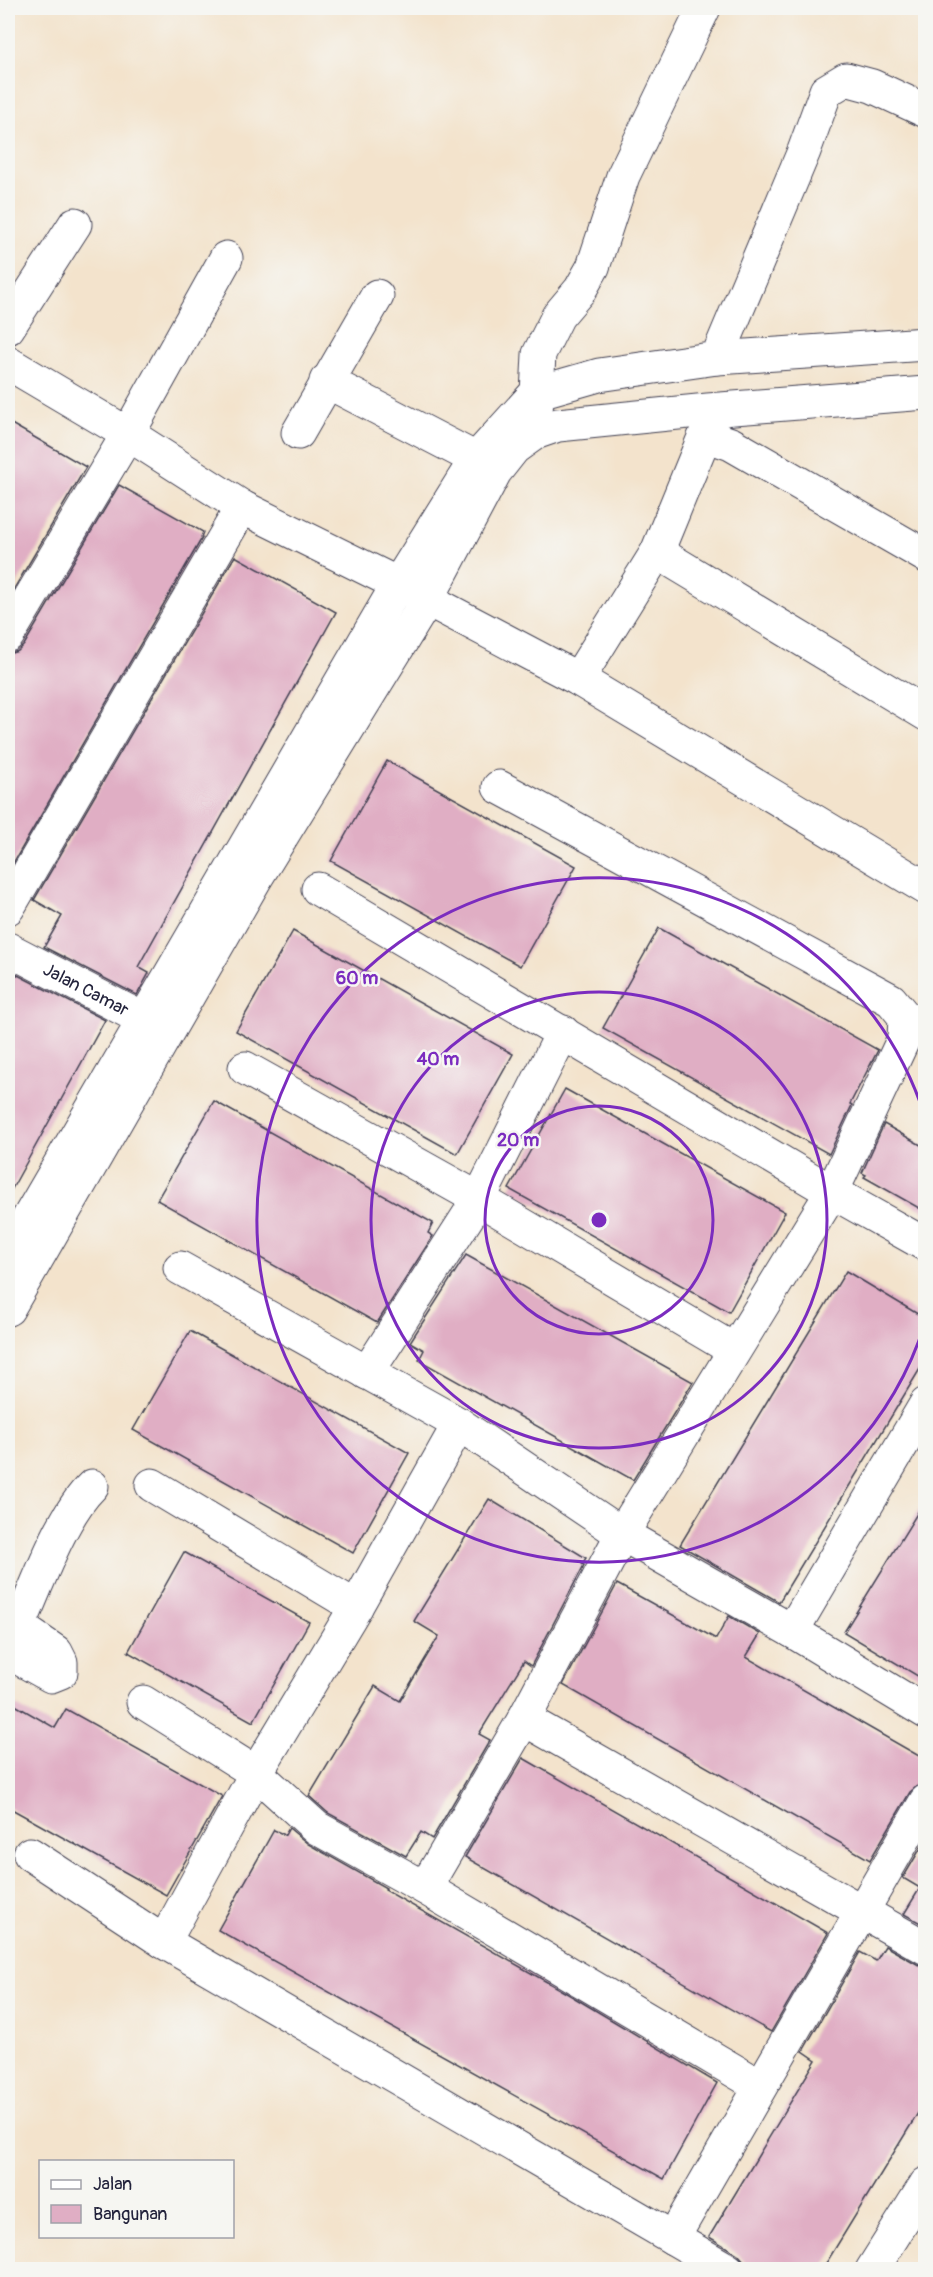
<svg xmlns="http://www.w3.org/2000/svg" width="933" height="2277" viewBox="0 0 933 2277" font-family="Pangolin,sans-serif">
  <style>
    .building { fill: #e0aec4 }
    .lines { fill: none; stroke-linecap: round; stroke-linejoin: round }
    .street-casing { stroke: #413f51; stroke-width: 35 }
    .street { stroke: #fff; stroke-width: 33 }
    .ring { fill: none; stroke: #7b2cbf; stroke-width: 3 }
    .labels { text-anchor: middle; stroke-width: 5; stroke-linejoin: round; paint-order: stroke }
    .street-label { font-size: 18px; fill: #22223b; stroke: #f6f6f2 }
    .centre { fill: #7b2cbf; stroke: #f6f6f2; stroke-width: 3 }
    .ring-label { font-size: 18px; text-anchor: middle; font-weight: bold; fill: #7b2cbf; stroke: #f6f6f2; stroke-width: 5; stroke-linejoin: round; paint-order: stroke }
  </style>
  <rect width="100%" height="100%" fill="#f6f6f2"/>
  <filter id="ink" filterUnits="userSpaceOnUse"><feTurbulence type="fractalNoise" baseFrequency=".0167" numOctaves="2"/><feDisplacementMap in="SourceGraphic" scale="12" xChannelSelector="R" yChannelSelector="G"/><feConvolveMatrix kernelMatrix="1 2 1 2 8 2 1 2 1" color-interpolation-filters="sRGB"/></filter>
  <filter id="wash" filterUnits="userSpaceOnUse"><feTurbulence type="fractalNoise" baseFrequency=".008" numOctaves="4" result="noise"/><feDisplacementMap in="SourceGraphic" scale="24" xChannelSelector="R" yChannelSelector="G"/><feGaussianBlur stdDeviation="1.35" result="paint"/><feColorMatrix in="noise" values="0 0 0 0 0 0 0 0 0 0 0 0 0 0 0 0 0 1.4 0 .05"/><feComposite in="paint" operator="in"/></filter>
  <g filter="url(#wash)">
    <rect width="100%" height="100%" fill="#f3e3cc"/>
    <g id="blocks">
      <g class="building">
        <path d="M 8,422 L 86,467 L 8,599 Z"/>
        <path d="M 119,485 L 203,532 L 201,537 L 202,538 L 8,872 L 8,654 L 18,651 L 24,645 Z"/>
        <path d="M 235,556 L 336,612 L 138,967 L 149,973 L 137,995 L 44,947 L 62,916 L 34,900 Z"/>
        <path d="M 387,761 L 576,866 L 520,966 L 331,861 Z"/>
        <path d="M 659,928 L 878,1050 L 850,1104 L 852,1105 L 829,1154 L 603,1028 Z"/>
        <path d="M 293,931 L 513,1054 L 457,1154 L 236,1031 Z"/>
        <path d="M 8,970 L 105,1020 L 8,1196 Z"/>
        <path d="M 565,1089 L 785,1212 L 729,1312 L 509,1189 Z"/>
        <path d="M 214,1101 L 433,1223 L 428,1233 L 433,1236 L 377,1323 L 157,1200 Z"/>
        <path d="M 884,1124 L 926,1148 L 926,1212 L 864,1177 L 866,1175 L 862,1173 Z"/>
        <path d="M 466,1255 L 693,1382 L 633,1480 L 419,1360 L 424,1350 L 410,1342 Z"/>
        <path d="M 846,1271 L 926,1319 L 926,1359 L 779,1602 L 680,1545 Z"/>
        <path d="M 190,1331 L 409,1453 L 353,1553 L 133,1430 Z"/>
        <path d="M 489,1499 L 586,1558 L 582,1564 L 584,1565 L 531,1666 L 524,1661 L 479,1734 L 490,1740 L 432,1839 L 421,1832 L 406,1856 L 328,1813 L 309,1796 L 375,1686 L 400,1701 L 439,1636 L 414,1621 Z"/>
        <path d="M 926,1499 L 926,1681 L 844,1632 Z"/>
        <path d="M 184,1552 L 309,1622 L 253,1722 L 128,1652 Z"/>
        <path d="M 617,1584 L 716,1639 L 729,1616 L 760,1634 L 746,1657 L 926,1760 L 926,1779 L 910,1792 L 870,1860 L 563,1685 Z"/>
        <path d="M 8,1701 L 55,1728 L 66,1709 L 222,1796 L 166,1895 L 8,1807 Z"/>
        <path d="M 523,1758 L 828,1933 L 771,2032 L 465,1857 Z"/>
        <path d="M 289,1828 L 308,1844 L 386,1888 L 385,1890 L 568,1994 L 717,2083 L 664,2179 L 218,1930 L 274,1830 L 285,1835 Z"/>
        <path d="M 926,1839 L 926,1926 L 904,1914 L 920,1888 L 903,1878 Z"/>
        <path d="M 885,1946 L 917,1964 L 926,1967 L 926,2100 L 822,2270 L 747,2270 L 744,2261 L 738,2254 L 709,2237 L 816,2060 L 803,2051 L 860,1952 L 876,1961 Z"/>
      </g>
    </g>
  </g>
  <g filter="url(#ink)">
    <use href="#blocks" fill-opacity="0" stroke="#413f51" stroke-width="1.5"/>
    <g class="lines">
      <defs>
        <g id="street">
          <path d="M 8,328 L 75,224"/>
          <path d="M 717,358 L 804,151 L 826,91 L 846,79 L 872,86 L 926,111"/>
          <path d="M 8,363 L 128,434 L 242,507 L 398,584 L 578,679 L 926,888"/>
          <path d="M 326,381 L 476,459 L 493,471"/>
          <path d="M 536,414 L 539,354 L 558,316 L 580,290 L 593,267 L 623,176 L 704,8"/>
          <path d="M 298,433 L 377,296"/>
          <path d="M 657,552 L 926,714"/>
          <path d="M 8,635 L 128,434 L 226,258"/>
          <path d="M 578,679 L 657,552 L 705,435 L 731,444 L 926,556"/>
          <path d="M 318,889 L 832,1192 L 926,1245"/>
          <path d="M 8,908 L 242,507"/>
          <path id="s1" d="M 8,949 L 162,1029"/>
          <path d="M 245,1068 L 479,1199 L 734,1350"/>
          <path d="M 8,1253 L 398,584 L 476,459 L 536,393 L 599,375 L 717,358 L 926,344"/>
          <path d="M 180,1268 L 459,1424 L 622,1534 L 792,1631 L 926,1712"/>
          <path d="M 8,1309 L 256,878 L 427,600 L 495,472 L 514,448 L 535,433 L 558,425 L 708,410 L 926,393"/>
          <path d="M 367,1373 L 479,1199 L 563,1032"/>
          <path d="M 152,1485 L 356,1607"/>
          <path d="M 8,1619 L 56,1652 L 61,1662 L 61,1672 L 51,1676 L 8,1652"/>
          <path d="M 19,1626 C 37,1586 61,1516 92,1486"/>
          <path d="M 792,1631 L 926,1404"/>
          <path d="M 143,1702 L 256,1773 L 317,1828 L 425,1888 L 760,2086"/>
          <path d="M 524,1719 L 926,1948"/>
          <path d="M 30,1854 L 164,1942 L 728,2270"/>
          <path d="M 425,1888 L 524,1719 L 622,1534 L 832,1192 L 904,1038 L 905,1017 L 891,1000 L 499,787"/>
          <path d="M 164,1942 L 256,1773 L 356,1607 L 459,1424"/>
          <path d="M 673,2238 L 926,1801"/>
          <path d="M 872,2270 L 926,2184"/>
        </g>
      </defs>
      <use href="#street" class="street-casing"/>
      <use href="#street" class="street"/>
    </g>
  </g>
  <g class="ring">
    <circle cx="599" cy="1220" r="114"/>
    <circle cx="599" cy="1220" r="228"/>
    <path d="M925 1323A342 342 0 1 1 925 1117"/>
  </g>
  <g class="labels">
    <g class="street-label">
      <text dy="6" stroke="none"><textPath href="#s1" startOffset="88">Jalan Camar</textPath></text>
    </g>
  </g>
  <circle cx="599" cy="1220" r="9" class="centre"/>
  <g class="ring-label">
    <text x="357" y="984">60 m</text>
    <text x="438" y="1065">40 m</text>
    <text x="518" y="1146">20 m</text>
  </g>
  <rect width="933" height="2277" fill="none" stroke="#f6f6f2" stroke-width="30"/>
  <rect x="39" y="2160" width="195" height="78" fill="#f6f6f2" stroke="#a1a1a9" stroke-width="1.5"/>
  <rect x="51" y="2180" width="30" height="9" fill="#ffffff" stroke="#a1a1a9" stroke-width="1.5"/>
  <text x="93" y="2190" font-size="18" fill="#22223b">Jalan</text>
  <rect x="51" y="2205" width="30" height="18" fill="#e0aec4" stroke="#a1a1a9" stroke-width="1.5"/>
  <text x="93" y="2220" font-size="18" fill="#22223b">Bangunan</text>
</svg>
